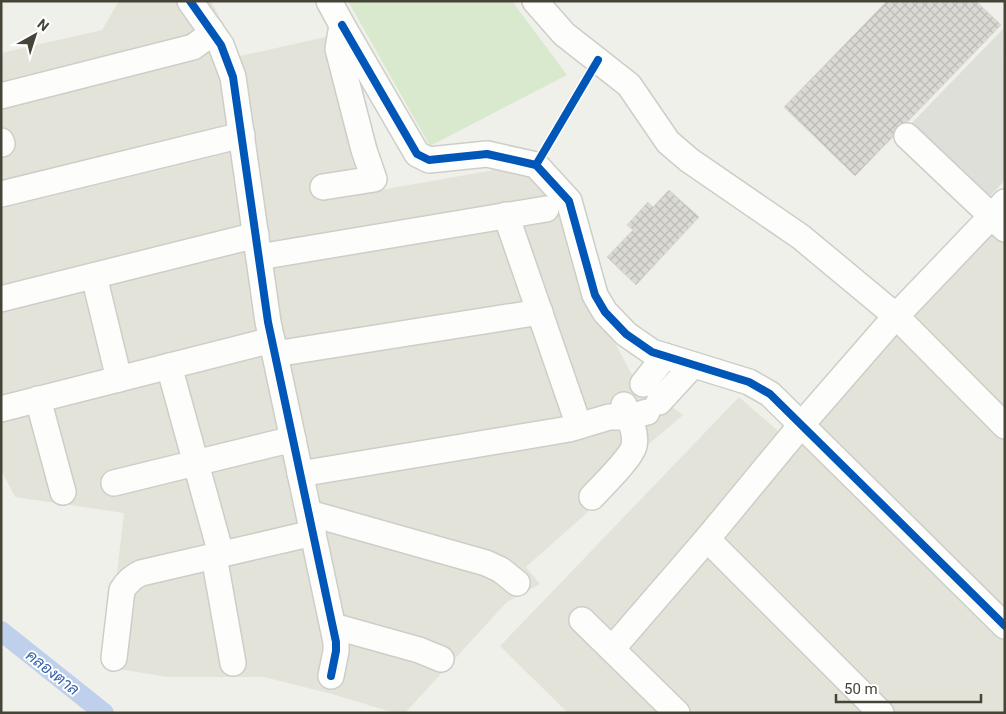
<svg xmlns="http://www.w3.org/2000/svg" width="1006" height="714" viewBox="0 0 1006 714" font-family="Roboto,Sarabun,sans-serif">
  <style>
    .residential { fill: #e3e3d9 }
    .garden { fill: #d8e9cd }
    .parking { fill: #dfdfda }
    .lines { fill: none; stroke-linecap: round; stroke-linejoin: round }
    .canal { stroke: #bed0eb; stroke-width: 20 }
    .building { fill: url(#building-cross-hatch); stroke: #d8d7d1 }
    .minor-casing { stroke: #cecec8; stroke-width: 28 }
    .minor { stroke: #fdfdfc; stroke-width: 25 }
    .cycleway-casing { stroke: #fff; stroke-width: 11 }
    .cycleway { stroke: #0057b8; stroke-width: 8 }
    .labels { text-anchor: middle; stroke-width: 4; stroke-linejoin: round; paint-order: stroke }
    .water-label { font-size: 16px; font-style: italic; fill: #3863aa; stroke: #fff }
  </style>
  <defs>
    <pattern id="building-cross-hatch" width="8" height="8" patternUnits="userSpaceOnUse" patternTransform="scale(1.25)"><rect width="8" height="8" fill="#dad9d3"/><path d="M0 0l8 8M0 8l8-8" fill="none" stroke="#bcbbb6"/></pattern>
  </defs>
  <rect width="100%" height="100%" fill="#f0f0eb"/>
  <g class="residential">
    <path d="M 119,1 L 211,1 L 240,56 L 330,36 L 364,193 L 511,167 L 551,185 L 597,308 L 634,379 L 683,415 L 586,498 L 589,511 L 526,567 L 540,584 L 507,602 L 405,713 L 395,713 L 332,694 L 264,677 L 168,677 L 106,667 L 124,513 L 15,497 L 1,470 L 1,53 L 102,30 Z"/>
    <path d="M 1005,193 L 1005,713 L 568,713 L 500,646 L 739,397 L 786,438 Z"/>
  </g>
  <path class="garden" d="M 348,1 L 512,1 L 567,75 L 430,146 Z"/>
  <path class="parking" d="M 1003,29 L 1005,180 L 984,203 L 908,127 Z"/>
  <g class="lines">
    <path class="canal" d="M 1,631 L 104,713"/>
  </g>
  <g class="building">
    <path d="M 887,1 L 976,1 L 1001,25 L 855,176 L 784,107 Z"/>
    <path d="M 669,190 L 699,217 L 636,285 L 607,257 L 633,230 L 627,225 L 648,202 L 653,207 Z"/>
  </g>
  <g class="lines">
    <defs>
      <g id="minor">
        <path d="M 190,1 L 221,45 L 233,77 L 268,322 L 336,642 L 336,651 L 331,676"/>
        <path d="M 535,1 L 564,34 L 629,85 L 668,142 L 689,160 L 801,237 L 896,316 L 1005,426"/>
        <path d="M 342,25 L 417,154 L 429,160 L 487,154 L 536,165 L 569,201 L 595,295 L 605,312 L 626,334 L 652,352 L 749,382 L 770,394 L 1005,626"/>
        <path d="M 1,96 L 193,47 L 204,39 L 211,30"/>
        <path d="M 907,136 L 1005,229"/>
        <path d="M 1,141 L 2,144"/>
        <path d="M 323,187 L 374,179 L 364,150 L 338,49 L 342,25 L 329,1"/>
        <path d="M 1,194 L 242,135"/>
        <path d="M 506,215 L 579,426"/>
        <path d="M 259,257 L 546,209"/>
        <path d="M 94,276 L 119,379"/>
        <path d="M 1,299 L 256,235"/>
        <path d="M 275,354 L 540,312"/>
        <path d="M 169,366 L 221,554"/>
        <path d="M 643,384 L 665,356"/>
        <path d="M 38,399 L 63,492"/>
        <path d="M 659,402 L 693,365"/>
        <path d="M 1,409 L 272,340"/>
        <path d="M 300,474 L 569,429 L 609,417 L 629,417 L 647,412"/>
        <path d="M 114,483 L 293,439"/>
        <path d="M 592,497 C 602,486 631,458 634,446 C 637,433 629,416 624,405"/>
        <path d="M 309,513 L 486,563 L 501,570 L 517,583"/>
        <path d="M 707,539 L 881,713"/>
        <path d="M 214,556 L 233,663"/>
        <path d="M 582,620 L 677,713"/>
        <path d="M 333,626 L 419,650 L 441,659"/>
        <path d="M 612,649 L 707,539 L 802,424 L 896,316 L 1005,202"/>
        <path d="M 114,658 L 122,590 C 127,582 132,577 141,573 L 313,533"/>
      </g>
    </defs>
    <use href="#minor" class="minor-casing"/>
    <use href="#minor" class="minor"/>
    <defs>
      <g id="cycleway">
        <path d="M 190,1 L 221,45 L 233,77 L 268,322 L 336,642 L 336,651 L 331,676"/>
        <path d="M 342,25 L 417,154 L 429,160 L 487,154 L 536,165 L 569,201 L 595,295 L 605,312 L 626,334 L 652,352 L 749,382 L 770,394 L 1005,626"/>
        <path d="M 536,165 L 598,60"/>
      </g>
    </defs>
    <use href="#cycleway" class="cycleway-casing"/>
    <use href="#cycleway" class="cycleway"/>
  </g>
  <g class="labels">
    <g class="water-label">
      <text transform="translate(53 672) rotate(38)" y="6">คลองตาล</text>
    </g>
  </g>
  <rect width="1006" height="714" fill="none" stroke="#464337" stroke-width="5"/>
  <g transform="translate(35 35) rotate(39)" stroke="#ffffff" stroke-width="4" paint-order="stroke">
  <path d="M0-4L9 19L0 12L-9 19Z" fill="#464337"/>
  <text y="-8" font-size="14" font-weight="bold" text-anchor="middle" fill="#464337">N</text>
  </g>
  <path d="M836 694v8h145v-8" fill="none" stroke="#464337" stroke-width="2.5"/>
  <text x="844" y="694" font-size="15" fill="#464337" stroke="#ffffff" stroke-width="4" paint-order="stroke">50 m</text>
</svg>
